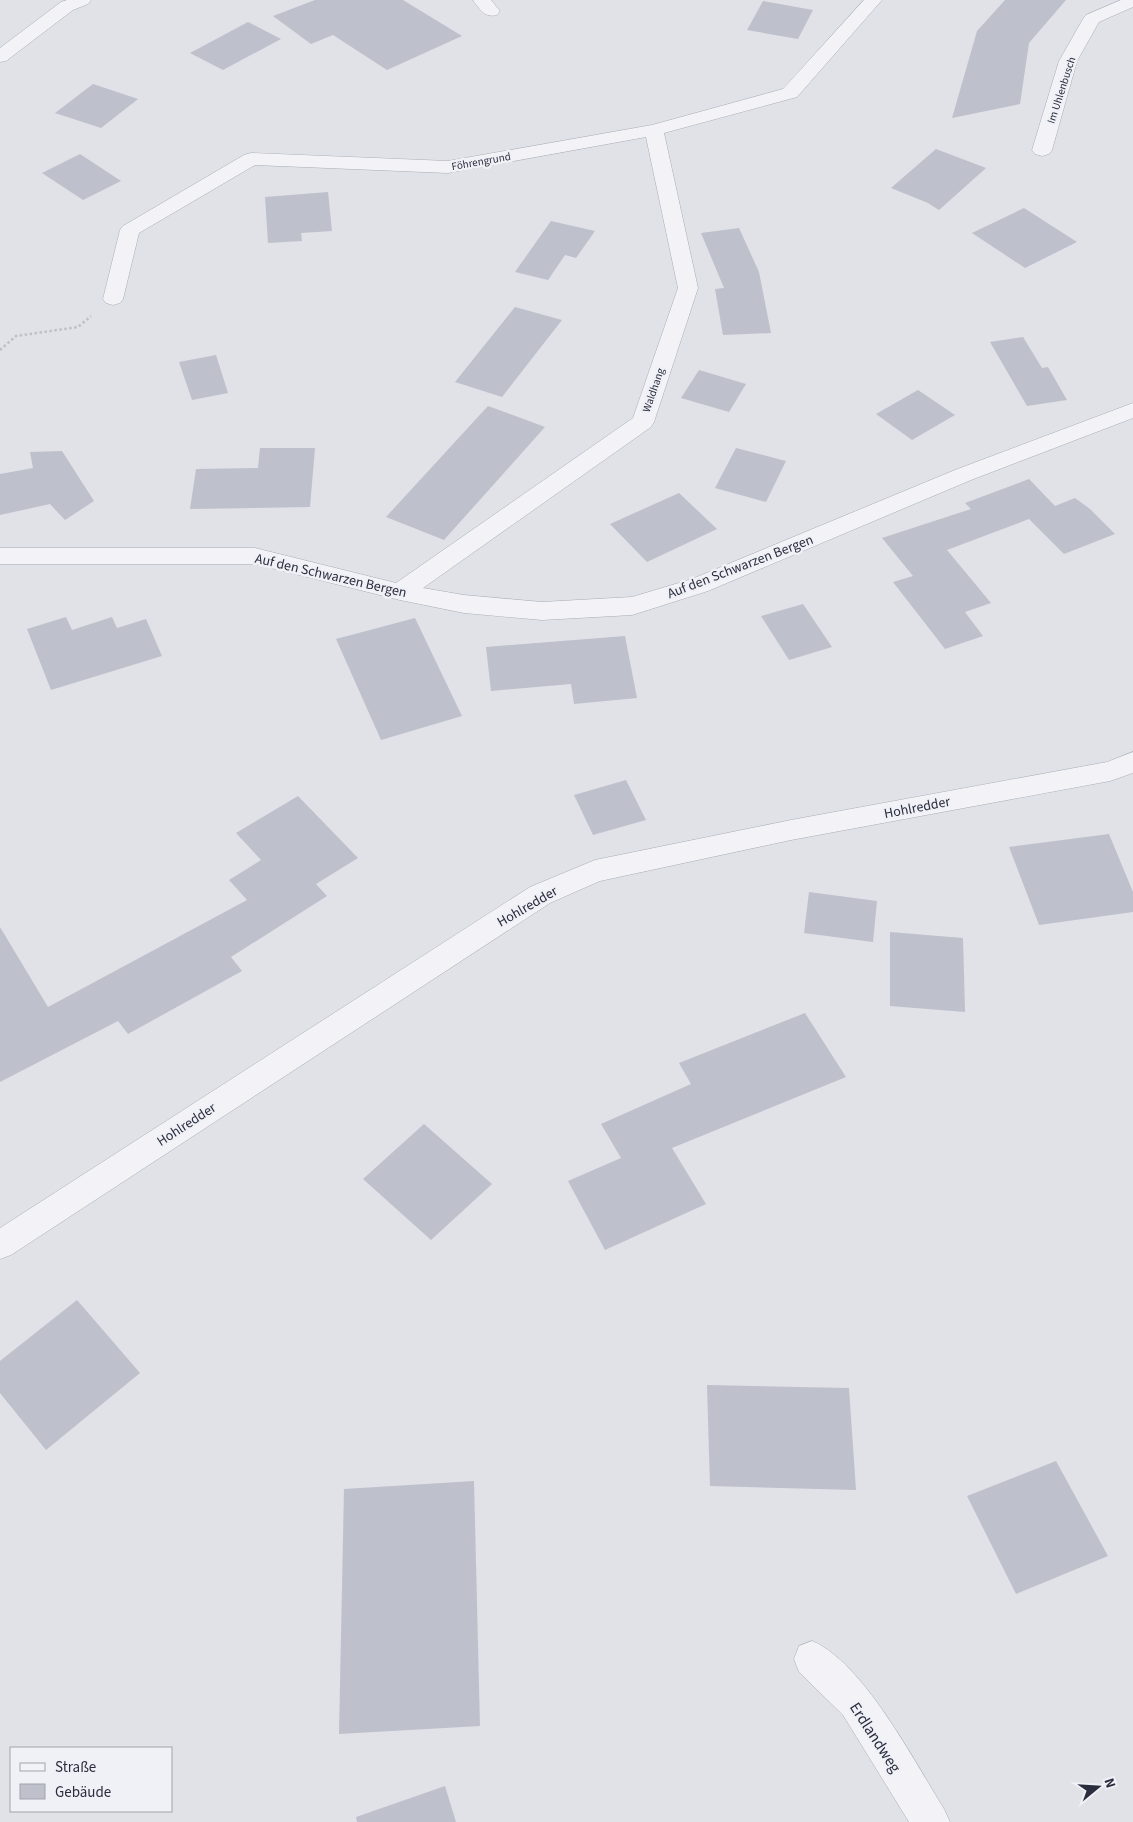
<svg xmlns="http://www.w3.org/2000/svg" width="1133" height="1822" viewBox="0 0 1133 1822" font-family="'Source Sans 3',sans-serif">
  <style>
    .building { fill: #bec0cb }
    .lines { fill: none; stroke-linecap: round; stroke-linejoin: round }
    .minor-casing { stroke: #a9acb5; stroke-width: 1 }
    .path { stroke: #bfc0c7; stroke-width: 2.5; stroke-dasharray: 2.5 2.5; stroke-linecap: butt }
    .minor { fill: #f3f3f7; fill-rule: evenodd }
    .labels { text-anchor: middle; stroke-width: 5; stroke-linejoin: round; paint-order: stroke }
    .far-street-label { font-size: 11px; fill: #2a2d3e; stroke: #f0f1f6 }
    .street-label { font-size: 14px; fill: #2a2d3e; stroke: #f0f1f6 }
    .near-street-label { font-size: 16px; fill: #2a2d3e; stroke: #f0f1f6 }
  </style>
  <rect width="100%" height="100%" fill="#e0e2e8"/>
  <g class="building">
    <path d="M 315,0 L 403,0 L 462,36 L 387,70 L 333,35 L 311,44 L 273,16 Z"/>
    <path d="M 1005,0 L 1066,0 L 1029,43 L 1020,104 L 952,118 L 977,31 Z"/>
    <path d="M 763,1 L 813,10 L 798,39 L 747,30 Z"/>
    <path d="M 248,22 L 281,39 L 223,70 L 190,53 Z"/>
    <path d="M 93,84 L 138,99 L 101,128 L 55,113 Z"/>
    <path d="M 936,149 L 986,168 L 939,210 L 928,203 L 891,188 Z"/>
    <path d="M 80,154 L 121,181 L 83,200 L 42,173 Z"/>
    <path d="M 328,192 L 332,231 L 301,233 L 302,241 L 268,243 L 265,197 Z"/>
    <path d="M 1024,208 L 1077,242 L 1025,268 L 972,233 Z"/>
    <path d="M 551,221 L 595,231 L 576,258 L 565,255 L 548,280 L 515,272 Z"/>
    <path d="M 739,228 L 759,272 L 771,333 L 723,335 L 715,289 L 724,288 L 701,233 Z"/>
    <path d="M 515,307 L 562,320 L 502,397 L 455,382 Z"/>
    <path d="M 1023,337 L 1042,368 L 1048,367 L 1067,400 L 1027,406 L 990,342 Z"/>
    <path d="M 216,355 L 228,393 L 192,400 L 179,362 Z"/>
    <path d="M 699,370 L 746,384 L 729,412 L 681,398 Z"/>
    <path d="M 918,390 L 955,415 L 912,440 L 876,414 Z"/>
    <path d="M 488,406 L 545,427 L 444,540 L 386,517 Z"/>
    <path d="M 260,448 L 315,448 L 310,507 L 190,509 L 196,469 L 258,468 Z"/>
    <path d="M 736,448 L 786,461 L 766,502 L 715,488 Z"/>
    <path d="M 62,451 L 94,501 L 65,520 L 50,504 L 0,515 L 0,474 L 33,468 L 30,452 Z"/>
    <path d="M 1029,479 L 1055,506 L 1075,498 L 1090,509 L 1115,534 L 1064,554 L 1029,519 L 947,550 L 991,603 L 965,612 L 983,636 L 945,649 L 893,582 L 913,576 L 882,538 L 971,509 L 965,503 Z"/>
    <path d="M 679,493 L 717,529 L 647,562 L 610,524 Z"/>
    <path d="M 803,604 L 832,647 L 789,660 L 761,616 Z"/>
    <path d="M 66,617 L 72,630 L 112,617 L 117,628 L 146,619 L 162,656 L 51,690 L 27,629 Z"/>
    <path d="M 415,618 L 462,716 L 381,740 L 336,639 Z"/>
    <path d="M 625,636 L 637,698 L 574,704 L 571,684 L 491,691 L 486,647 Z"/>
    <path d="M 626,780 L 646,820 L 593,835 L 574,795 Z"/>
    <path d="M 298,796 L 358,858 L 316,884 L 327,896 L 231,957 L 242,971 L 128,1034 L 118,1021 L 0,1082 L 0,927 L 48,1007 L 247,900 L 229,880 L 261,860 L 236,833 Z"/>
    <path d="M 1109,834 L 1133,892 L 1133,912 L 1039,925 L 1009,847 Z"/>
    <path d="M 809,892 L 877,901 L 873,942 L 804,933 Z"/>
    <path d="M 890,932 L 963,938 L 965,1012 L 890,1006 Z"/>
    <path d="M 805,1013 L 846,1077 L 672,1148 L 706,1204 L 605,1250 L 568,1181 L 621,1158 L 601,1124 L 691,1084 L 679,1063 Z"/>
    <path d="M 424,1124 L 492,1184 L 431,1240 L 363,1179 Z"/>
    <path d="M 77,1300 L 140,1373 L 46,1450 L 0,1393 L 0,1361 Z"/>
    <path d="M 707,1385 L 849,1388 L 856,1490 L 710,1486 Z"/>
    <path d="M 1056,1461 L 1108,1556 L 1016,1594 L 967,1496 Z"/>
    <path d="M 474,1481 L 480,1726 L 339,1734 L 344,1489 Z"/>
    <path d="M 445,1786 L 456,1822 L 357,1822 L 356,1817 Z"/>
  </g>
  <g class="lines">
    <defs>
      <g id="minor">
        <path d="M 67,0 L 91,0 L 88,4 L 73,10 L 6,61 L 0,62 L 0,48 L 61,2 Z"/>
        <path d="M 473,0 L 491,0 L 500,11 L 497,15 C 485,18 480,10 473,0 Z"/>
        <path d="M 864,0 L 882,0 L 797,97 L 664,133 L 698,288 L 654,422 L 651,427 L 423,588 L 464,595 L 542,602 L 632,597 L 692,579 L 955,470 L 1133,403 L 1133,418 L 971,480 L 708,591 L 632,615 L 542,620 L 464,613 L 400,600 L 255,564 L 0,564 L 0,548 L 255,548 L 396,583 L 633,418 L 678,288 L 646,137 L 448,173 L 255,165 L 139,233 L 123,299 L 120,303 L 113,305 L 106,303 L 103,299 L 120,230 L 123,226 L 244,155 L 251,153 L 448,161 L 652,125 L 783,89 Z"/>
        <path d="M 1121,0 L 1133,0 L 1133,7 L 1099,22 L 1077,61 L 1052,150 L 1049,154 L 1042,156 L 1035,154 L 1032,150 L 1059,61 L 1083,19 L 1086,15 Z"/>
        <path d="M 1133,752 L 1133,773 L 1110,781 L 791,840 L 600,881 L 550,903 L 11,1255 L 0,1259 L 0,1228 L 530,887 L 595,860 L 791,820 L 1107,762 Z"/>
        <path d="M 812,1641 C 863,1662 914,1761 944,1809 L 950,1822 L 909,1822 L 843,1715 L 799,1672 L 794,1659 L 799,1646 Z"/>
      </g>
    </defs>
    <use href="#minor" class="minor-casing"/>
    <path class="path" d="M 0,350 L 16,336 L 78,327 L 91,316"/>
    <use href="#minor" class="minor"/>
  </g>
  <g class="labels">
    <g class="far-street-label">
      <text transform="translate(1061 90) rotate(-72)" y="4">Im Uhlenbusch</text>
      <text transform="translate(481 161) rotate(-10)" y="4">Föhrengrund</text>
      <text transform="translate(653 390) rotate(-71)" y="4">Waldhang</text>
    </g>
    <g class="street-label">
      <text transform="translate(740 566) rotate(-21)" y="5">Auf den Schwarzen Bergen</text>
      <text transform="translate(331 575) rotate(13)" y="5">Auf den Schwarzen Bergen</text>
      <text transform="translate(917 807) rotate(-11)" y="5">Hohlredder</text>
      <text transform="translate(527 906) rotate(-30)" y="5">Hohlredder</text>
      <text transform="translate(186 1124) rotate(-33)" y="5">Hohlredder</text>
    </g>
    <g class="near-street-label">
      <text transform="translate(876 1737) rotate(57)" y="6">Erdlandweg</text>
    </g>
  </g>
  <rect x="10" y="1747" width="162" height="65" fill="#f0f1f6" stroke="#a1a3ac"/>
  <rect x="20" y="1763" width="25" height="8" fill="#f3f3f7" stroke="#a1a3ac"/>
  <text x="55" y="1772" font-size="15" fill="#2a2d3e">Straße</text>
  <rect x="20" y="1784" width="25" height="15" fill="#bec0cb" stroke="#a1a3ac"/>
  <text x="55" y="1797" font-size="15" fill="#2a2d3e">Gebäude</text>
  <g transform="translate(1098 1787) rotate(72)" stroke="#f0f1f6" stroke-width="4" paint-order="stroke">
  <path d="M0-4L9 19L0 12L-9 19Z" fill="#2a2d3e"/>
  <text y="-8" font-size="14" font-weight="bold" text-anchor="middle" fill="#2a2d3e">N</text>
  </g>
</svg>
